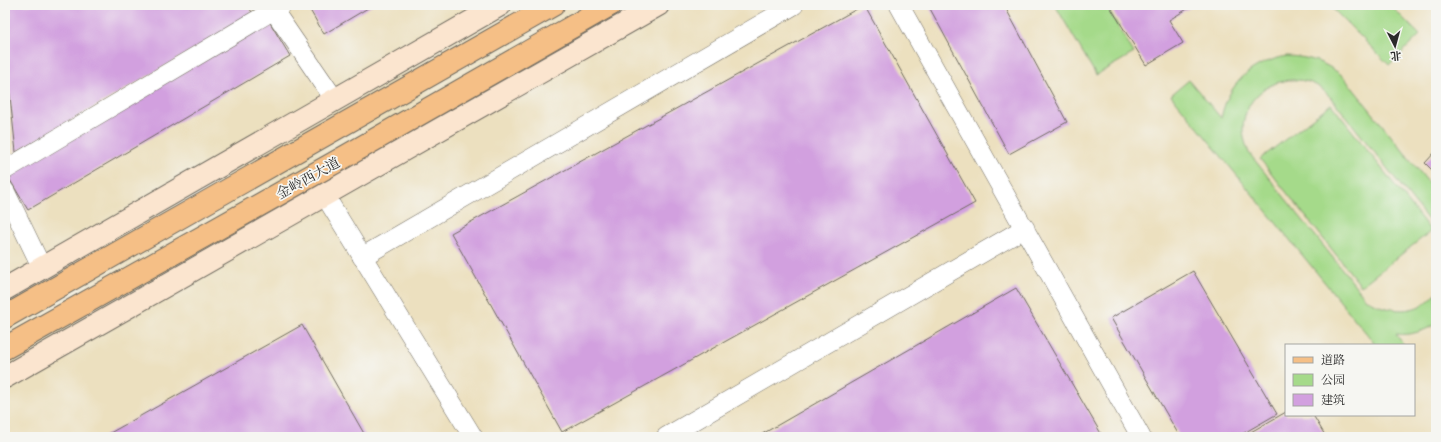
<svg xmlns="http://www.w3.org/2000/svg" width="1441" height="442" viewBox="0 0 1441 442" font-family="'EB Garamond','Noto Serif SC',serif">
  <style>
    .green { fill: #a5da8a; stroke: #68825a }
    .building { fill: #d2a0df }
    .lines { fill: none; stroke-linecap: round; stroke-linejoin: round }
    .street-casing { stroke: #6f6a5f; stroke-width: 20 }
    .secondary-casing { stroke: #6f6a5f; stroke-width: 24 }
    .primary-casing { stroke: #6f6a5f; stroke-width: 24 }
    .street { stroke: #fff; stroke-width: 19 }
    .secondary { stroke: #fbe5cf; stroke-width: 22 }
    .primary { stroke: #f5bf86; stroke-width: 22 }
    .labels { text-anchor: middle; stroke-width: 3.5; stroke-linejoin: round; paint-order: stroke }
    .street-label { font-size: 14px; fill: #2b2b2b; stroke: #f6f6f2 }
  </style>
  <rect width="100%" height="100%" fill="#f6f6f2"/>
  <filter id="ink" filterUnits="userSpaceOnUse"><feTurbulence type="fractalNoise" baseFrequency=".025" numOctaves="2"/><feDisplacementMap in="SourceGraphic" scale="8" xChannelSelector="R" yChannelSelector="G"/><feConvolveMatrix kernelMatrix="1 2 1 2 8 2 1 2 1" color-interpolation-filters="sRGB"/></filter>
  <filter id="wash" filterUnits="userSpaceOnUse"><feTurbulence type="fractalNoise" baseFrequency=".012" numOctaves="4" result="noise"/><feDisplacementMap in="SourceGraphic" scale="16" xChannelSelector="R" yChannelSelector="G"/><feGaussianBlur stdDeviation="0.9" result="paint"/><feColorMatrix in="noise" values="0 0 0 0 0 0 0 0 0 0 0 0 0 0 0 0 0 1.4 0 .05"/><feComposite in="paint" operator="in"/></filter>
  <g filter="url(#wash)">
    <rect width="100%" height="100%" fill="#ece0bf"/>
    <g class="green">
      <path d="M 1055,5 L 1106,5 L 1134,53 L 1096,75 Z"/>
      <path d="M 1334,5 L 1390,5 L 1420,35 L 1389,65 L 1332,8 Z"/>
      <path d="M 1287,56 C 1311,57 1324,62 1343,76 L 1436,192 L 1436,230 L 1333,100 C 1327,94 1322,88 1314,84 C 1282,70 1243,93 1243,129 C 1243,137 1246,145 1249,153 L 1366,299 C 1389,313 1418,316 1436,293 L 1436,324 C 1424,331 1410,336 1396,334 L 1404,345 L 1376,345 L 1171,95 L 1189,80 L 1221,118 C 1229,82 1251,63 1287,56 Z"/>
      <path d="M 1331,104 L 1431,231 L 1361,286 L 1260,159 Z"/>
    </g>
    <g id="blocks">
      <g class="building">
        <path d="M 5,5 L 247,5 L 254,15 L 16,152 L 5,50 Z"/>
        <path d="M 307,5 L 373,5 L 324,34 Z"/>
        <path d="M 864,5 L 975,203 L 562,432 L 451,233 Z"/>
        <path d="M 928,5 L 1004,5 L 1067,122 L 1009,154 Z"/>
        <path d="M 1109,5 L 1194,5 L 1169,20 L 1183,43 L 1146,65 Z"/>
        <path d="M 269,21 L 290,56 L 28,210 L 7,175 Z"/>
        <path d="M 1436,151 L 1436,174 L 1425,163 Z"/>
        <path d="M 1193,271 L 1277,414 L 1237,437 L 1180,437 L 1111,318 Z"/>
        <path d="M 1016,288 L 1103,437 L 757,437 Z"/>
        <path d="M 302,325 L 366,437 L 103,437 Z"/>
        <path d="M 1286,412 L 1286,415 L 1313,415 L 1326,437 L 1242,437 Z"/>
      </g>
    </g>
  </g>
  <g filter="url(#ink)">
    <use href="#blocks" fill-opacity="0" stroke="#6f6a5f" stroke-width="1"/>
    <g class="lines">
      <defs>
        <g id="street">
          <path d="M 270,5 L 335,100"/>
          <path d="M 899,5 L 1141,437"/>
          <path d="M 5,170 L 282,5"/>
          <path d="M 5,191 L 42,268"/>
          <path d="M 324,194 L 473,437"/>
          <path d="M 362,257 L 794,5"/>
          <path d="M 666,437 L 1025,228"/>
        </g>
        <g id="secondary">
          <path d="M 5,289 L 500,5"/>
          <path d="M 5,377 L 658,5"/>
        </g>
        <g id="primary">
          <path d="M 5,317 L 553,5"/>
          <path d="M 5,348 L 334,163 L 610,5"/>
        </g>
      </defs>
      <use href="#street" class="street-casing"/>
      <use href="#secondary" class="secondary-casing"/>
      <use href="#primary" class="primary-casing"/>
      <use href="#street" class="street"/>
      <use href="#secondary" class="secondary"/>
      <use href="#primary" class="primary"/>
    </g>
  </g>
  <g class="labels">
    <g class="street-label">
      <text transform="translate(308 178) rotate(-29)" y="5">金岭西大道</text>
    </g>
  </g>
  <rect width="1441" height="442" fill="none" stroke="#f6f6f2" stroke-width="20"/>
  <rect x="1285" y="344" width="130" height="72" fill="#f6f6f2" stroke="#a5a5a2"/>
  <rect x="1293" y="357" width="20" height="6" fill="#f5bf86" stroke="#a5a5a2"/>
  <text x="1321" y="364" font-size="12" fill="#2b2b2b">道路</text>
  <rect x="1293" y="374" width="20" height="12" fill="#a5da8a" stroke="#a5a5a2"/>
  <text x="1321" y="384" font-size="12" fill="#2b2b2b">公园</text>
  <rect x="1293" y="394" width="20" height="12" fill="#d2a0df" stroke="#a5a5a2"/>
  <text x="1321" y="404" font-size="12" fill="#2b2b2b">建筑</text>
  <g transform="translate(1395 46) rotate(174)" stroke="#f6f6f2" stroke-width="3" paint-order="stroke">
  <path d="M0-3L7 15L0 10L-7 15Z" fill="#2b2b2b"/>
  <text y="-6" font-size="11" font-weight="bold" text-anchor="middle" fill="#2b2b2b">北</text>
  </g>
</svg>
